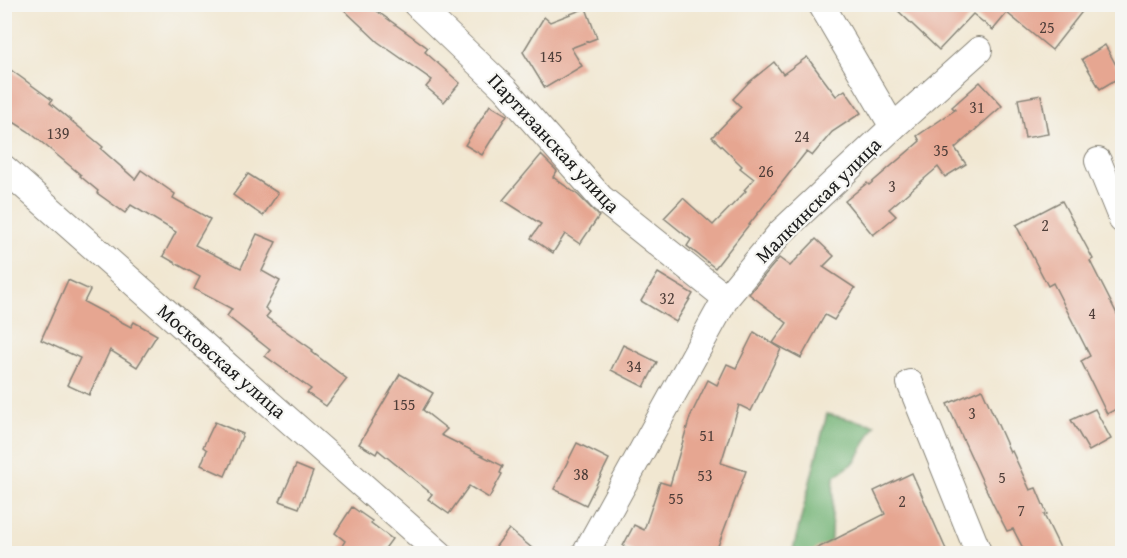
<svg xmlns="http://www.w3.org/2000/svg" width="1127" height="558" viewBox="0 0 1127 558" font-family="'Gentium Book Plus',serif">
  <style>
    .forest { fill: #72b274; stroke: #476748; stroke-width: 1.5 }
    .building { fill: #e6a691 }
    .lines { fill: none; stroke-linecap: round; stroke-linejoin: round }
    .minor-casing { stroke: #868276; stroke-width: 28 }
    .minor { stroke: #fff; stroke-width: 26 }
    .labels { text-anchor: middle; stroke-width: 4.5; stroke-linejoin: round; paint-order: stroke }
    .number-label { font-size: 16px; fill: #4e3e39 }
    .street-label { font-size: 20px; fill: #1c1c1c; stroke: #f6f6f2 }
  </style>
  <rect width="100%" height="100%" fill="#f6f6f2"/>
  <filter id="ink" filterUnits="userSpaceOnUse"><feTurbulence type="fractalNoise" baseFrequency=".0167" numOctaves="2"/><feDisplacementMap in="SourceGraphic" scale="12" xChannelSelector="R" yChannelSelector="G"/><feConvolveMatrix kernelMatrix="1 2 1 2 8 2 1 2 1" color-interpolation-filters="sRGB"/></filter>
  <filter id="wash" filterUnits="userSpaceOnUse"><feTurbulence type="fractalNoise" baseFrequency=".008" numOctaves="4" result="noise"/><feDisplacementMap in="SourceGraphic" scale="24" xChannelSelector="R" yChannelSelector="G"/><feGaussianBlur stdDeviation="1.35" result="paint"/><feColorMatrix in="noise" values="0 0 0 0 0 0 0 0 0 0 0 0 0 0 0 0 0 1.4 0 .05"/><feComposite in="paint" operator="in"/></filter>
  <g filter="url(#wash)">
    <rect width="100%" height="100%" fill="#f1e7d1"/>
    <path class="forest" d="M 827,414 L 875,425 L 855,462 L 834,477 L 830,553 L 792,554 Z"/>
    <g id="blocks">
      <g class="building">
        <path d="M 338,4 L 367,4 L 428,48 L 425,52 L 460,83 L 444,102 L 426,87 L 432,80 L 378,42 Z"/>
        <path d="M 891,4 L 1088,4 L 1052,50 L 1007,13 L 993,30 L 973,14 L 939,50 Z"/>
        <path d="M 586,8 L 597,38 L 571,48 L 582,66 L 545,88 L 523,52 L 544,17 L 550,22 Z"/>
        <path d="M 1105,45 L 1122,76 L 1100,89 L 1082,59 Z"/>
        <path d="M 807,57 L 836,96 L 845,90 L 861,113 L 832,132 L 812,156 L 806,152 L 715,268 L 687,246 L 691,240 L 664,218 L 683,198 L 713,225 L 746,191 L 744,190 L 754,179 L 740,168 L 742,166 L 712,137 L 741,107 L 733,99 L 748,83 L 774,62 L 783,74 Z"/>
        <path d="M 4,65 L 52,100 L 50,103 L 103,147 L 101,149 L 135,179 L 141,170 L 175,194 L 173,198 L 210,219 L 195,245 L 241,268 L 257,234 L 276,242 L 262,271 L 280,281 L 265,308 L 270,312 L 266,317 L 313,350 L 312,352 L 347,379 L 326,406 L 307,393 L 311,389 L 265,356 L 270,350 L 227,316 L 232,309 L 194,289 L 200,277 L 163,256 L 176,232 L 131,205 L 125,213 L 97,193 L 98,191 L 80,176 L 81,175 L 28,131 L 4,116 Z"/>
        <path d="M 980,82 L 1002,106 L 955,148 L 966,164 L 945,177 L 938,167 L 889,209 L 896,216 L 873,235 L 845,201 L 867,183 L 869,185 L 920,141 L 917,136 L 955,110 L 952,107 Z"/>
        <path d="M 1041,95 L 1048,134 L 1025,138 L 1018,99 Z"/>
        <path d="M 490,105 L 507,115 L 482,155 L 465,145 Z"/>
        <path d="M 541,155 L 557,171 L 553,177 L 578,195 L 599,216 L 580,244 L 565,234 L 553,253 L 531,238 L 541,224 L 503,200 Z"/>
        <path d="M 248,174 L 278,193 L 263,216 L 233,195 Z"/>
        <path d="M 1062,201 L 1093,259 L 1090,261 L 1122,324 L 1122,406 L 1107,414 L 1081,361 L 1090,356 L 1053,283 L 1048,286 L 1016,225 Z"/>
        <path d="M 816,239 L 834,256 L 823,267 L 855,288 L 834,320 L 825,315 L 801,358 L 773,343 L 787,323 L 749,294 L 779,258 L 790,266 Z"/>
        <path d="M 658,273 L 693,294 L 676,322 L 641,301 Z"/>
        <path d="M 68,280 L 90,290 L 84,302 L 131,327 L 134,322 L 157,335 L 137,367 L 110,350 L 89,395 L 67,385 L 80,358 L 41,340 Z"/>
        <path d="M 754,332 L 781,349 L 751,411 L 739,405 L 721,463 L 746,471 L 715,554 L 639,554 L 623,546 L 634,525 L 644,530 L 660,482 L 670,485 L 690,417 L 708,380 L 717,385 L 727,364 L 736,368 Z"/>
        <path d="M 623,345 L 657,362 L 644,387 L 611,370 Z"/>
        <path d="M 400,374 L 433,393 L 423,410 L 447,429 L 441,435 L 503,466 L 500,473 L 502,474 L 489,498 L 469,486 L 449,514 L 428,499 L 432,494 L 378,450 L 376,454 L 359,444 Z"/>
        <path d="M 982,389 L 1010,452 L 1012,451 L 1030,490 L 1036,488 L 1047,514 L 1044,515 L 1063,554 L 1026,554 L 1013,529 L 1007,531 L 992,502 L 947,404 Z"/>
        <path d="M 1095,409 L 1111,439 L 1089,451 L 1071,420 Z"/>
        <path d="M 215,422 L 243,434 L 225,476 L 201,465 L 207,450 L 203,447 Z"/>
        <path d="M 577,443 L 609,459 L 586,505 L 554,489 Z"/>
        <path d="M 296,465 L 313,472 L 299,508 L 280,501 Z"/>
        <path d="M 912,473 L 948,554 L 806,554 L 885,514 L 874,491 Z"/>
        <path d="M 352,507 L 372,521 L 371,523 L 392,539 L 381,554 L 337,554 L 345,541 L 335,533 Z"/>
        <path d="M 509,529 L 539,554 L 490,554 Z"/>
      </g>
    </g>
  </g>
  <g filter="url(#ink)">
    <use href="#blocks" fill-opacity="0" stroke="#868276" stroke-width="1.5"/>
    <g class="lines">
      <defs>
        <g id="minor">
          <path d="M 416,4 L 505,89 L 601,198 L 726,298"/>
          <path d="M 893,127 L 979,50"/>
          <path d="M 1098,161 L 1122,220"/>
          <path d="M 4,168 L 440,554"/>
          <path d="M 910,383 L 979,554"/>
          <path d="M 585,554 L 726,298 L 781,232 L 893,127 L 821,4"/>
        </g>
      </defs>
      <use href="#minor" class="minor-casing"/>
      <use href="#minor" class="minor"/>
    </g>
  </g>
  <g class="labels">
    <g class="number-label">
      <text x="1047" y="33">25</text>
      <text x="551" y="62">145</text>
      <text x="977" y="113">31</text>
      <text x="58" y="139">139</text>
      <text x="802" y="142">24</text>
      <text x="941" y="156">35</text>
      <text x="766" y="177">26</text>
      <text x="892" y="192">3</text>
      <text x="1045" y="231">2</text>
      <text x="667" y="304">32</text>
      <text x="1092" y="319">4</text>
      <text x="634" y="372">34</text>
      <text x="404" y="410">155</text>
      <text x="972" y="419">3</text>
      <text x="707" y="441">51</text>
      <text x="581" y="480">38</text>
      <text x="705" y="481">53</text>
      <text x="1002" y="483">5</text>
      <text x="676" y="504">55</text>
      <text x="902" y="507">2</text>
      <text x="1021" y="516">7</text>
    </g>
    <g class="street-label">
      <text transform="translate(554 143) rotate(47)" y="7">Партизанская улица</text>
      <text transform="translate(818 200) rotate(-45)" y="7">Малкинская улица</text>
      <text transform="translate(222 361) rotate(41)" y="7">Московская улица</text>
    </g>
  </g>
  <rect width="1127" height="558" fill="none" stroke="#f6f6f2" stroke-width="24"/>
</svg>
